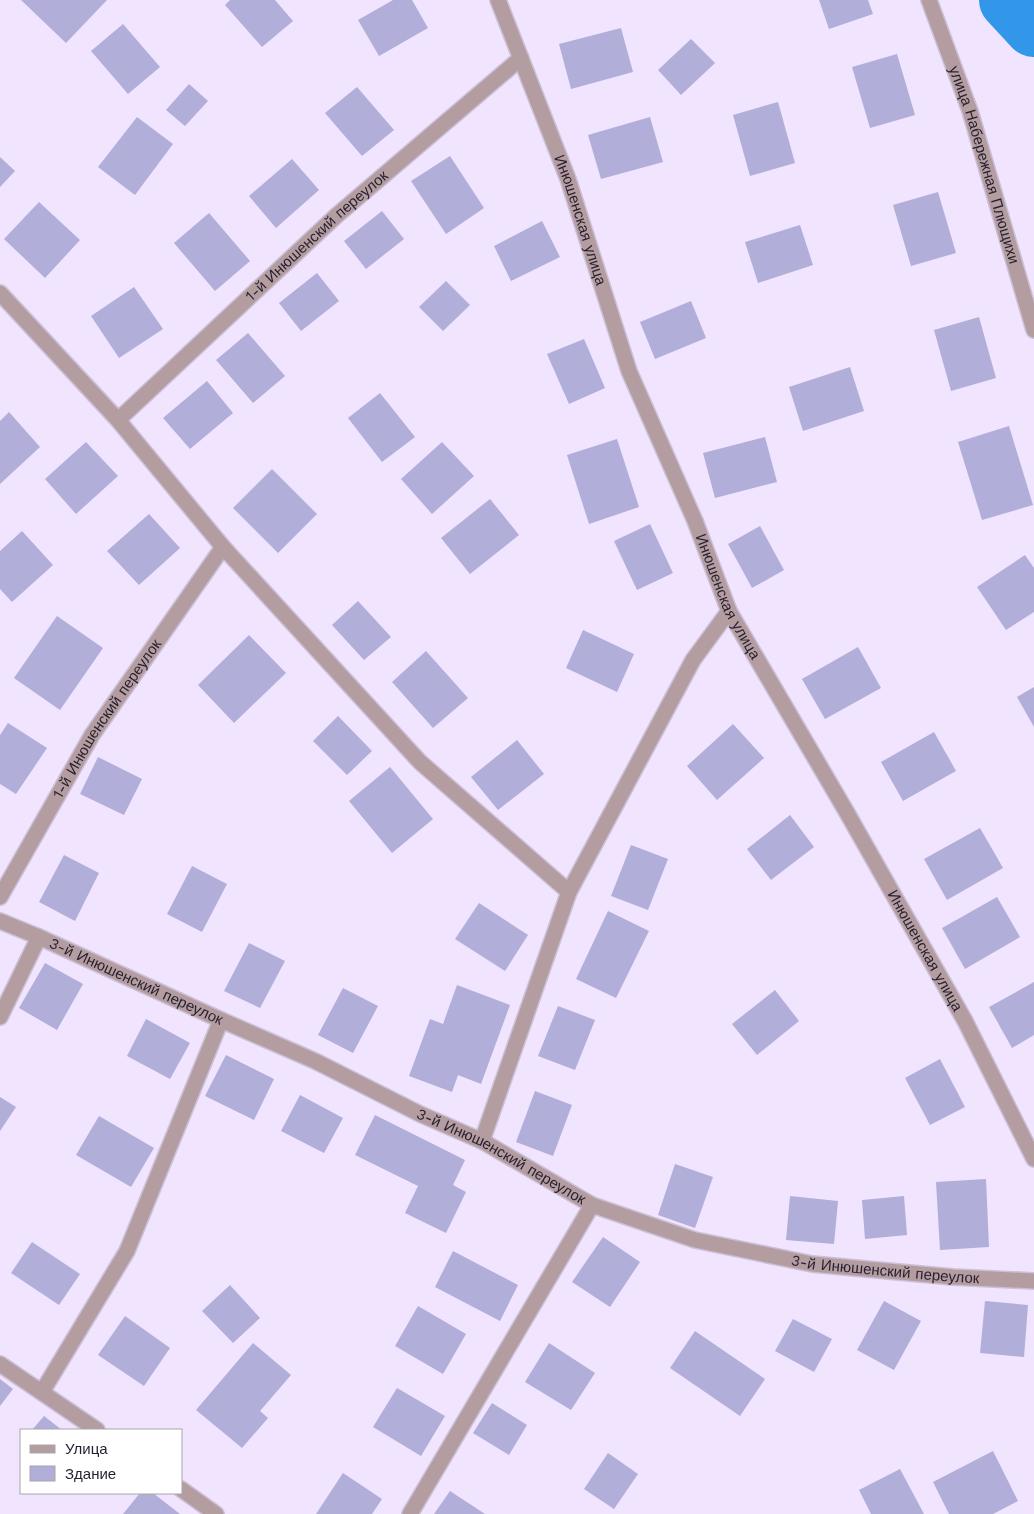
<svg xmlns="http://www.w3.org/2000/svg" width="1034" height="1514" viewBox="0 0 1034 1514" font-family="'Work Sans',sans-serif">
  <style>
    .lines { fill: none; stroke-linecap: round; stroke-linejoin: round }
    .river { stroke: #3296e9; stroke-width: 60 }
    .building { fill: #b1aed9 }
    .minor-casing { stroke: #ccc0d9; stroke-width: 18 }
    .minor { stroke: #b49da0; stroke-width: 15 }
    .labels { text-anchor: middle; stroke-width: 4.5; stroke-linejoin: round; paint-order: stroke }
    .street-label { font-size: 15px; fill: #261e2e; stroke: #fff }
  </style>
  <rect width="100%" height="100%" fill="#f1e4fe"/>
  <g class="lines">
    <path class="river" d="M 1009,0 L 1034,27"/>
  </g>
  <g class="building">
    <path d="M 21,0 L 107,0 L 66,43 Z"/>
    <path d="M 230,0 L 275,0 L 293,21 L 262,47 L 225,5 Z"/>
    <path d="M 393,0 L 412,0 L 428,28 L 379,56 L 358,20 Z"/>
    <path d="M 819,0 L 868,0 L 873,14 L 829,29 Z"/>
    <path d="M 123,24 L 160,67 L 128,94 L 91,51 Z"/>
    <path d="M 621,28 L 633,72 L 571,89 L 559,44 Z"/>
    <path d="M 691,39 L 715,63 L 681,95 L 658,70 Z"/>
    <path d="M 897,54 L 915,115 L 870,128 L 852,67 Z"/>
    <path d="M 189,84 L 208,101 L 185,126 L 166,110 Z"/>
    <path d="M 357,87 L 394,130 L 362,156 L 325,113 Z"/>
    <path d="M 778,102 L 795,163 L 750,176 L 733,115 Z"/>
    <path d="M 137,117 L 173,144 L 135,195 L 98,167 Z"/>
    <path d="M 650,117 L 663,162 L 601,179 L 588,135 Z"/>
    <path d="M 450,156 L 484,208 L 446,234 L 411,181 Z"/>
    <path d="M 0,157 L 15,171 L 0,187 Z"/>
    <path d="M 292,159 L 319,190 L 276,228 L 249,196 Z"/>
    <path d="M 938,192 L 956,253 L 911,266 L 893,205 Z"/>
    <path d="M 39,202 L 80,240 L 45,278 L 4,239 Z"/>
    <path d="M 382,211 L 404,239 L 366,269 L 344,241 Z"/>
    <path d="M 209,213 L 250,261 L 215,291 L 174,243 Z"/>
    <path d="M 542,221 L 560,257 L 511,281 L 494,246 Z"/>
    <path d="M 800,225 L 813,265 L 758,283 L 745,242 Z"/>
    <path d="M 317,273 L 339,301 L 301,331 L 279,303 Z"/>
    <path d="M 446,281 L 470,305 L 443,331 L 419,307 Z"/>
    <path d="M 134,287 L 163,329 L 119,358 L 91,316 Z"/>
    <path d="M 691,301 L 706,338 L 655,359 L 640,322 Z"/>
    <path d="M 979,317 L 996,378 L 951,391 L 934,330 Z"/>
    <path d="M 248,333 L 285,376 L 253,403 L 216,360 Z"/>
    <path d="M 584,339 L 605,388 L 569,404 L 547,354 Z"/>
    <path d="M 850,367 L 864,411 L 803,431 L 789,387 Z"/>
    <path d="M 207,381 L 233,413 L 190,449 L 163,418 Z"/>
    <path d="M 380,393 L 415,437 L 382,462 L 348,418 Z"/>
    <path d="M 9,412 L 40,447 L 0,484 L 0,421 Z"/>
    <path d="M 1009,426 L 1033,505 L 982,520 L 958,442 Z"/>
    <path d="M 765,437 L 777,482 L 715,498 L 703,453 Z"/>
    <path d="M 617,439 L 639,507 L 589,524 L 567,455 Z"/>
    <path d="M 86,442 L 118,476 L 76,514 L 45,479 Z"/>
    <path d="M 442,442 L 474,476 L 432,514 L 401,479 Z"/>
    <path d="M 272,469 L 317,514 L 278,553 L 233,508 Z"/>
    <path d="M 490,499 L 519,535 L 470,574 L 441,538 Z"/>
    <path d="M 149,514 L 180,548 L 139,585 L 107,551 Z"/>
    <path d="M 650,524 L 673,573 L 637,590 L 614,541 Z"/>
    <path d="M 760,526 L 784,570 L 752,588 L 728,544 Z"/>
    <path d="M 22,531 L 53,565 L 12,602 L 0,589 L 0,551 Z"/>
    <path d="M 1025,555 L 1034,568 L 1034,612 L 1006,630 L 977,587 Z"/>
    <path d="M 358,601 L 391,637 L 364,660 L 332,625 Z"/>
    <path d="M 57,616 L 103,648 L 60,710 L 14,678 Z"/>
    <path d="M 583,630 L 634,654 L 617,692 L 566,668 Z"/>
    <path d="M 249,635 L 286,673 L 234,723 L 198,685 Z"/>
    <path d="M 858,647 L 881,688 L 825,719 L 802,679 Z"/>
    <path d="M 426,651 L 468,698 L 433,728 L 392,682 Z"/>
    <path d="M 1034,687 L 1034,727 L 1017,697 Z"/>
    <path d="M 338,716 L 372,751 L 347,775 L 313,741 Z"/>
    <path d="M 8,723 L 47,748 L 16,794 L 0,784 L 0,735 Z"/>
    <path d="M 733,724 L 764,758 L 717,800 L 687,766 Z"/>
    <path d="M 934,732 L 956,771 L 903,801 L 881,762 Z"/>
    <path d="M 517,740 L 544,774 L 498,810 L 471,777 Z"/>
    <path d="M 98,757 L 142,779 L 124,815 L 80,794 Z"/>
    <path d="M 390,767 L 433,819 L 392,853 L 349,801 Z"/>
    <path d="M 790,815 L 814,847 L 771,880 L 747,849 Z"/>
    <path d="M 980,828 L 1003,868 L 947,900 L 924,859 Z"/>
    <path d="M 631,845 L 668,859 L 648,910 L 611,896 Z"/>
    <path d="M 64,855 L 99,873 L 75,921 L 39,902 Z"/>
    <path d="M 192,866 L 227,884 L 202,932 L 167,914 Z"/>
    <path d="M 997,897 L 1020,937 L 965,969 L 942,928 Z"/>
    <path d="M 479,903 L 528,935 L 505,971 L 455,939 Z"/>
    <path d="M 608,911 L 649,931 L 616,998 L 576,979 Z"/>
    <path d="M 249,943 L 285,961 L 260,1008 L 224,991 Z"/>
    <path d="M 45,963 L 83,984 L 57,1030 L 19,1008 Z"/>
    <path d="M 1034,982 L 1034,1035 L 1012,1048 L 989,1007 Z"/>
    <path d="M 457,985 L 510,1005 L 481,1084 L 458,1075 L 452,1092 L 409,1076 L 430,1019 L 443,1024 Z"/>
    <path d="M 343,988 L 378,1006 L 353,1053 L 318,1035 Z"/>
    <path d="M 775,990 L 799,1021 L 757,1055 L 732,1024 Z"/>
    <path d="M 558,1006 L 595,1020 L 575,1070 L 538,1056 Z"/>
    <path d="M 146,1019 L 190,1043 L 170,1079 L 127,1056 Z"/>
    <path d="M 226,1055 L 274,1079 L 254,1120 L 205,1096 Z"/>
    <path d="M 940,1059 L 965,1107 L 930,1125 L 905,1078 Z"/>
    <path d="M 535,1091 L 572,1105 L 553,1156 L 516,1142 Z"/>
    <path d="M 300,1095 L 343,1118 L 324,1153 L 281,1131 Z"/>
    <path d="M 0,1097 L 16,1107 L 0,1131 Z"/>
    <path d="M 375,1115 L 465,1160 L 453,1185 L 466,1192 L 446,1233 L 405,1213 L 418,1186 L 355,1155 Z"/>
    <path d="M 99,1116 L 154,1148 L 131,1187 L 76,1155 Z"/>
    <path d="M 675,1164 L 713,1177 L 695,1228 L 658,1215 Z"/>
    <path d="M 986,1179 L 989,1247 L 940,1250 L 936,1182 Z"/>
    <path d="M 790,1196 L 838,1201 L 834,1244 L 786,1240 Z"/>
    <path d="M 904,1196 L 907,1235 L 865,1239 L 862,1200 Z"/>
    <path d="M 603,1237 L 640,1262 L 610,1307 L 572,1282 Z"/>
    <path d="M 32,1242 L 80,1274 L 59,1305 L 11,1273 Z"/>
    <path d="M 453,1251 L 518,1285 L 500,1321 L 435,1287 Z"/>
    <path d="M 230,1285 L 260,1318 L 233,1343 L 202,1311 Z"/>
    <path d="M 884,1301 L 921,1321 L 894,1370 L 857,1350 Z"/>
    <path d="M 985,1301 L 1028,1305 L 1024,1357 L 980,1353 Z"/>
    <path d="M 418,1306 L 466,1334 L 443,1374 L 395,1346 Z"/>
    <path d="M 125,1316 L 170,1348 L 144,1386 L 98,1355 Z"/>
    <path d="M 793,1319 L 832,1339 L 814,1372 L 775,1351 Z"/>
    <path d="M 695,1331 L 765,1379 L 740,1416 L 670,1368 Z"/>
    <path d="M 253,1343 L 291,1375 L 260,1411 L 268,1418 L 242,1448 L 196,1410 Z"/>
    <path d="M 549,1343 L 595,1373 L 571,1410 L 525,1382 Z"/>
    <path d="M 0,1379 L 13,1389 L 0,1406 Z"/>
    <path d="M 397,1388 L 445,1416 L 421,1456 L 373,1427 Z"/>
    <path d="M 492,1403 L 527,1425 L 509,1455 L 473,1433 Z"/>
    <path d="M 44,1416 L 62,1430 L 32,1430 Z"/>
    <path d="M 993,1451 L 1018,1501 L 993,1514 L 949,1514 L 933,1482 Z"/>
    <path d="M 608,1453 L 638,1474 L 614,1509 L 584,1489 Z"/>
    <path d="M 900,1469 L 924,1514 L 871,1514 L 859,1490 Z"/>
    <path d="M 343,1473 L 382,1499 L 372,1514 L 316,1514 Z"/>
    <path d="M 450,1491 L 485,1514 L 434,1514 Z"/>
    <path d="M 140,1493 L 153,1493 L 180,1514 L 123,1514 Z"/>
  </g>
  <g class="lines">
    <defs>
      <g id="minor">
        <path id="s1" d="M 498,0 L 568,179 L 629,371 L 695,521 L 729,611 L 846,811 L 965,1021 L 1034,1159"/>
        <path id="s2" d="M 929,0 L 970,111 L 1034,330"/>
        <path d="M 0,293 L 118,420 L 223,547 L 420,762 L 569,892 L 693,660 L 729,611"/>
        <path id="s3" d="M 118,420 L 336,216 L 521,58"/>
        <path id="s4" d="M 0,897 L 92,735 L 223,547"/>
        <path id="s5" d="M 0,921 L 39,937 L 221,1020 L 315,1061 L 420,1114 L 482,1141 L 592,1205 L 695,1240 L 812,1264 L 953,1277 L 1034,1281"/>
        <path d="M 0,1017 L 39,937"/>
        <path d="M 482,1141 L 569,892"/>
        <path d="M 0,1364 L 97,1430"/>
        <path d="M 42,1392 L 127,1251 L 221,1020"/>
        <path d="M 181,1489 L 216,1514"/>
        <path d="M 410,1514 L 592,1205"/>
      </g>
    </defs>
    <use href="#minor" class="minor-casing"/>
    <use href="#minor" class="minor"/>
  </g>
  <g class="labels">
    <g class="street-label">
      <text dy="5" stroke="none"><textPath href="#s2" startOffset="174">улица Набережная Плющихи</textPath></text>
      <text dy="5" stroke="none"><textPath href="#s1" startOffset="235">Инюшенская улица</textPath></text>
      <text dy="5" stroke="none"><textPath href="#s3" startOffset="271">1-й Инюшенский переулок</textPath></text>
      <text dy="5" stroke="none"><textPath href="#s1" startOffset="640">Инюшенская улица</textPath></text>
      <text dy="5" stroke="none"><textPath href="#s4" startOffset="208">1-й Инюшенский переулок</textPath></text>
      <text dy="5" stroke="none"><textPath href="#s1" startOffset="1046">Инюшенская улица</textPath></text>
      <text dy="5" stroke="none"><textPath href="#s5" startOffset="149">3-й Инюшенский переулок</textPath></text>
      <text dy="5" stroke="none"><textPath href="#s5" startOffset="554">3-й Инюшенский переулок</textPath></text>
      <text dy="5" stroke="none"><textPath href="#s5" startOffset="959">3-й Инюшенский переулок</textPath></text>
    </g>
  </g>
  <rect x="20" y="1429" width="162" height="65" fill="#ffffff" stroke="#a8a5ab"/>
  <rect x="30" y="1445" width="25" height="8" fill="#b49da0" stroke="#a8a5ab"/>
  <text x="65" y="1454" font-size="15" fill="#261e2e">Улица</text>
  <rect x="30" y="1466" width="25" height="15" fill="#b1aed9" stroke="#a8a5ab"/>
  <text x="65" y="1479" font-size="15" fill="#261e2e">Здание</text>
</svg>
